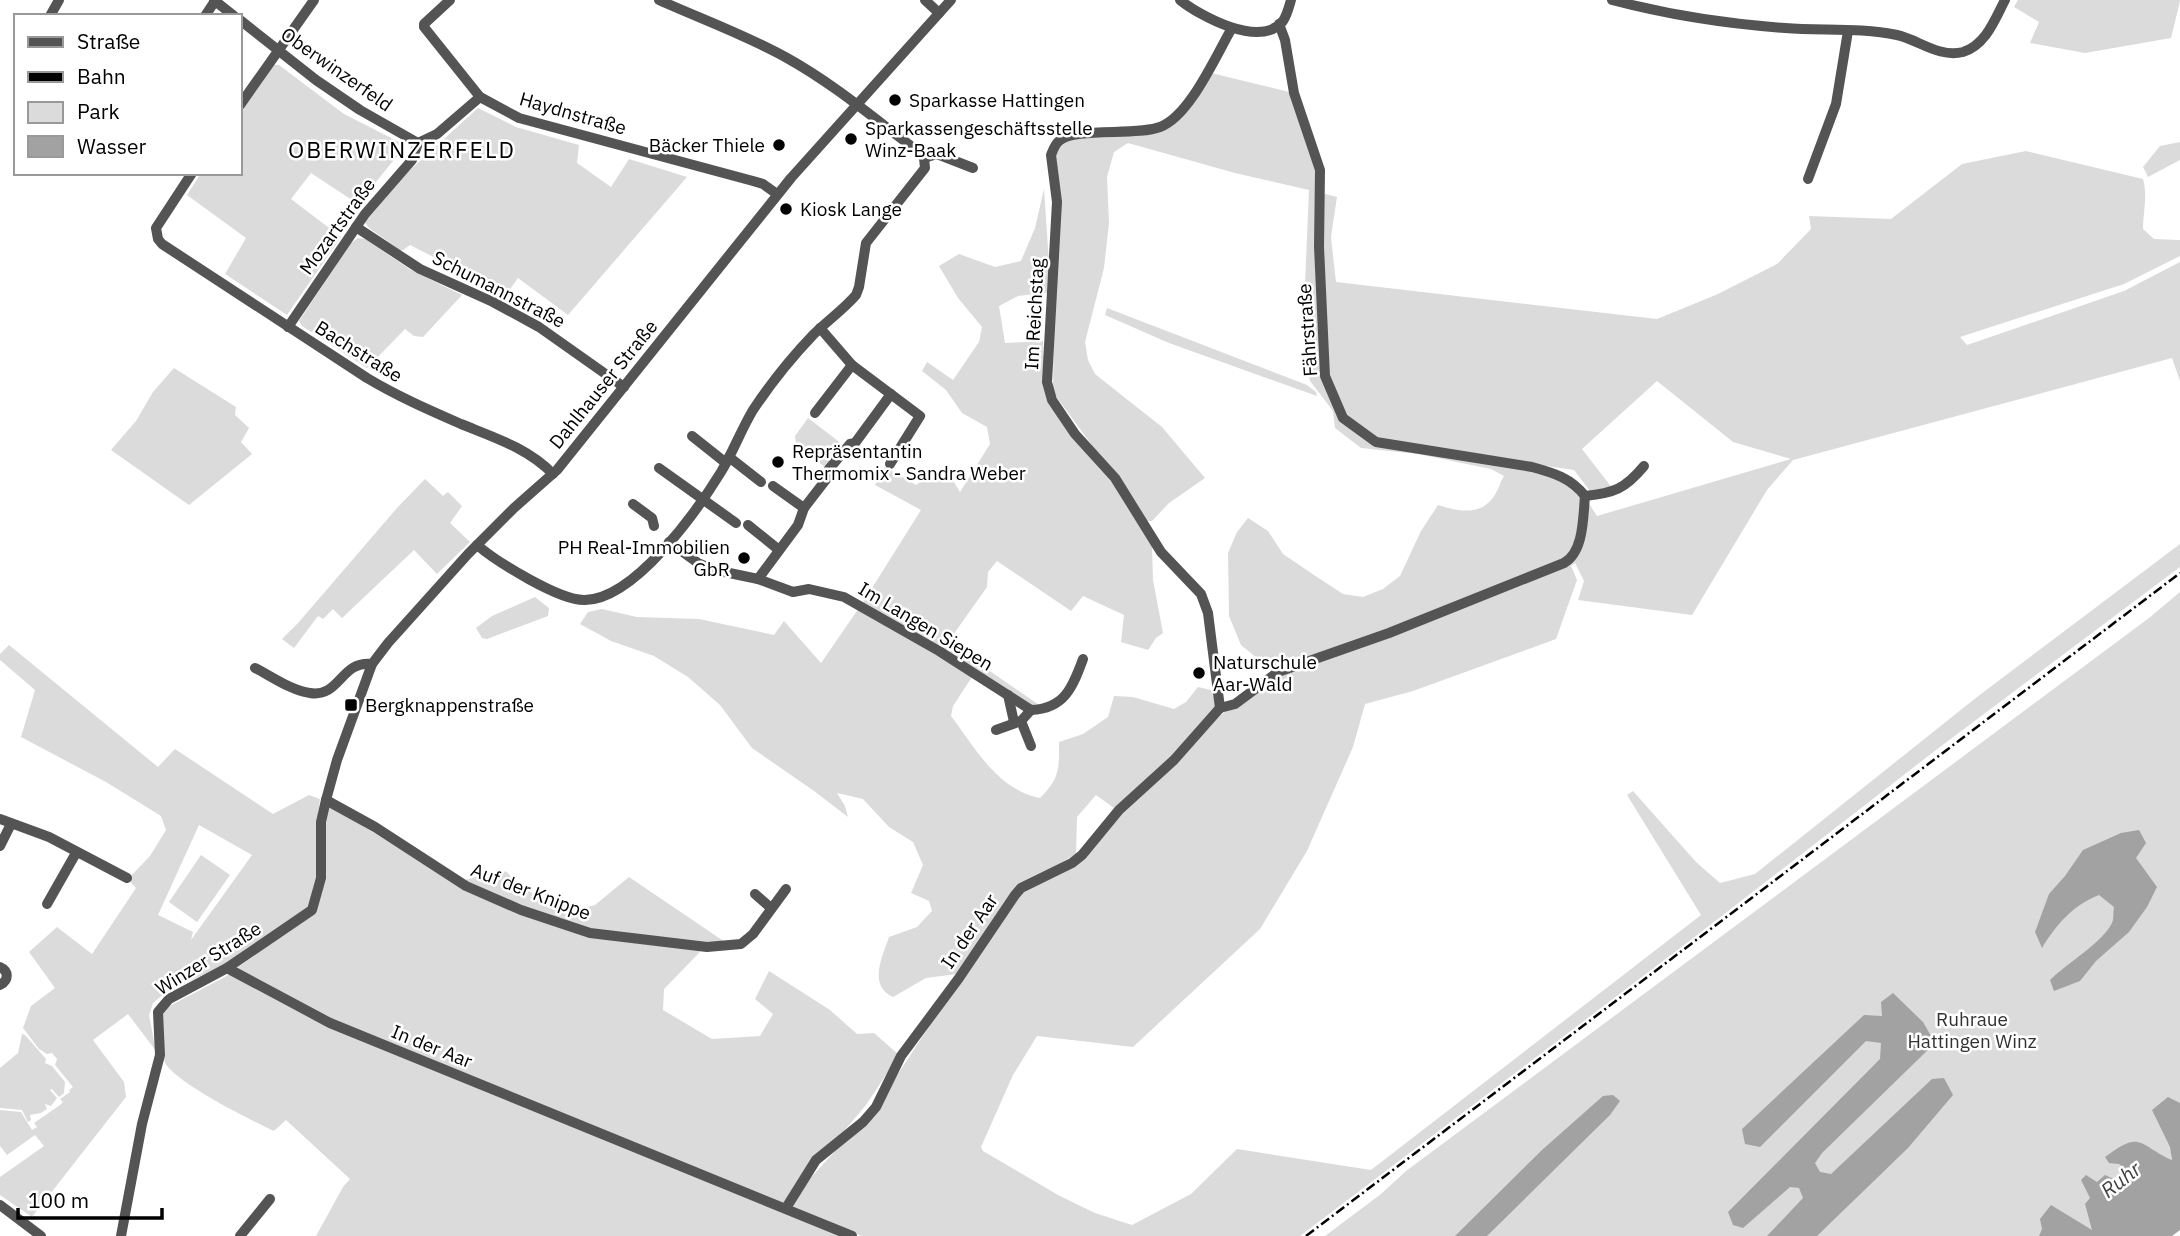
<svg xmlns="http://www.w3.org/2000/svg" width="2180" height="1236" viewBox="0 0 2180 1236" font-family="'IBM Plex Sans',sans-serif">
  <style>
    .green { fill: #dbdbdb; fill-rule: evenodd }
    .water { fill: #a2a2a2 }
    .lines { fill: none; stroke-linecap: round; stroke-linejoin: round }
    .minor { stroke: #545454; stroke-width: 10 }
    .rail { stroke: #000; stroke-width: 2.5; stroke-dasharray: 10 3.5 2 3.5; stroke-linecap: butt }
    .poi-dot { fill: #000; stroke: #fff; stroke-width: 2.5 }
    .labels { text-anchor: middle; stroke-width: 5; stroke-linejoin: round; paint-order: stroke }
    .street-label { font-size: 19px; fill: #000; stroke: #fff }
    .poi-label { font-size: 19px; fill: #000; stroke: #fff; text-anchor: start }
    .park-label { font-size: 19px; fill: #323232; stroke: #fff }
    .water-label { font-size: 21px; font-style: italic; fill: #434343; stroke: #fff }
    .quarter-label { font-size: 23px; letter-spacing: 2px; fill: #000; stroke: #fff }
  </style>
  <rect width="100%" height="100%" fill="#fff"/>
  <g class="green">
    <path d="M 2018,0 L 2180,0 L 2180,1 L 2171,38 L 2085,53 L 2030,43 L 2039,22 L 2014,7 Z"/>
    <path d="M 274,65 L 279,65 L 344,114 L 401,143 L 402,150 L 358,204 L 311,173 L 291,199 L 341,237 L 287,315 L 225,274 L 246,238 L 187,195 L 201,173 L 240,173 L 240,114 Z"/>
    <path d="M 1211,73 L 1289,92 L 1320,182 L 1324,377 L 1342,418 L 1377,444 L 1568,476 L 1586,499 L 1597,516 L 1791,459 L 1733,442 L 1657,381 L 1582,449 L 1613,489 L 1593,495 L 1574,470 L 1377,441 L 1344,417 L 1326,375 L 1322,193 L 1337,197 L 1331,237 L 1336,282 L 1657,319 L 1718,294 L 1777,264 L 1811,229 L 1809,216 L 1891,219 L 1962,164 L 2026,151 L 2143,179 C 2148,197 2143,211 2143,229 L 2154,239 L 2180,240 L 2180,256 L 2124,284 L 1960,337 L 1967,345 L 2124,291 L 2180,262 L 2180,381 L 2172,358 L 1793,460 L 1767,490 L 1692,615 L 1578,600 L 1584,581 L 1575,563 L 1571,566 L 1577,580 L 1556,639 L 1413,691 L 1365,704 L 1353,747 L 1307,851 L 1260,929 L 1133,1047 L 1037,1036 L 1013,1075 L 981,1147 L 983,1151 L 1058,1195 L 1095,1213 L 1132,1225 L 1191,1194 L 1237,1149 L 1371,1170 L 1701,915 L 1627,795 L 1633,791 L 1696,862 L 1720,883 L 1755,874 L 1977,697 L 2180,544 L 2180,567 L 1936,750 L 1692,939 L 1300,1236 L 862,1236 L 784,1207 L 879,1103 L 1015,895 L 1079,862 L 1116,815 L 1216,718 L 1279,676 L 1241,645 L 1229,616 L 1228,553 L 1237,532 L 1248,518 L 1268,531 L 1283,554 L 1314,575 L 1343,594 L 1363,597 L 1383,589 L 1400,576 L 1421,531 L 1438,505 C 1460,512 1484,517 1497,491 C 1500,486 1500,482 1504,476 L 1491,469 L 1418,454 L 1361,448 L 1335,428 L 1333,411 L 1310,381 L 1304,359 L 1304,308 L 1309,190 L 1235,173 L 1128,143 L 1114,152 L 1107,177 L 1109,223 L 1104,268 L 1085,342 L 1088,360 L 1095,374 L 1162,427 L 1205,478 L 1169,503 L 1152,521 L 1147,521 L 1053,392 L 1056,137 L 1157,132 Z"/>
    <path d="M 478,108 L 516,127 L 579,145 L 577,163 L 611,187 L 629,159 L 687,177 L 568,315 L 518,278 L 503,299 L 471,276 L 410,245 L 403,250 L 400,250 L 369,228 L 364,221 L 410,170 Z"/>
    <path d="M 2180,142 L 2180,160 L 2148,177 L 2143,167 L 2160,146 Z"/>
    <path d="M 1044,189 L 1051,292 L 1018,296 L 999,306 L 1005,343 L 1043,341 L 1045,393 L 1111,481 L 1152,546 L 1153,580 L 1163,633 L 1156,638 L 1148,650 L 1121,642 L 1124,615 L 1083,596 L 1071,611 L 997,561 L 988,572 L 987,587 L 948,642 L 1042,707 L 1034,706 L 862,604 L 921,510 L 875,485 L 885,467 L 916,485 L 927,477 L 954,482 L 960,492 L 990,444 L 987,427 L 962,413 L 946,390 L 922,371 L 927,362 L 953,380 L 979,342 L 982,327 L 958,298 L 939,266 L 959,254 L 995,267 L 1021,261 L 1035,228 Z"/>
    <path d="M 358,238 L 365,239 L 411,270 L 462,295 L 423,337 L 414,336 L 405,329 L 367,368 L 302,326 L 299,321 L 351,243 Z"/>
    <path d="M 1107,308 L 1307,385 L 1316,392 L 1317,396 L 1169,343 L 1105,315 Z"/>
    <path d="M 174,368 L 236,407 L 235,415 L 249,428 L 241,442 L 252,454 L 189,505 L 111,450 L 136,421 L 153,392 Z"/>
    <path d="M 808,418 L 842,444 L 825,467 L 796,445 L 795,436 Z"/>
    <path d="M 425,479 L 443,496 L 448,492 L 462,506 L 450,523 L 470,542 L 437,574 L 414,550 L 342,618 L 333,609 L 323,619 L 318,616 L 294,648 L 282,639 L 299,622 L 397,508 Z"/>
    <path d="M 2180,592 L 2180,1147 L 2171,1154 L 2172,1161 L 2167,1158 L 2158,1165 L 2090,1236 L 1325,1236 L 1381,1194 L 1406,1171 L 2149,618 Z"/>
    <path d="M 535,597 L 549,608 L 548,616 L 487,639 L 482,638 L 476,628 L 492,616 Z"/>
    <path d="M 859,608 L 972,677 L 953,706 L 951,716 C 975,748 998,790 1040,798 C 1060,778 1059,769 1059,742 L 1083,734 L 1108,717 L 1114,696 L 1133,697 L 1174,709 L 1186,702 L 1198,687 L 1211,690 L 1216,695 L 1216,707 L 1172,760 L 1114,808 L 1096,795 L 1077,817 L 1076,854 L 1012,892 L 957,974 L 926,978 L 893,997 C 868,986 882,957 889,937 L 917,927 L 932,911 L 929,901 L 911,893 L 923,865 L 913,842 L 889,827 L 863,799 L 837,793 L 845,806 L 848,817 L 814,791 L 752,748 L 720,705 L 688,677 L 654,656 L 611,641 L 580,624 L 588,612 L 602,609 L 637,617 L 699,619 L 774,635 L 784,621 L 821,663 Z"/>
    <path d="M 9,645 L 158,767 L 175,749 L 273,814 L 309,795 L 320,799 L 317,823 L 320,878 L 307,911 L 219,967 L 165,993 L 153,1003 L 149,1015 L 156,1051 L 128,1014 L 93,1040 L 124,1082 L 126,1097 L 32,1217 L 0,1195 L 0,1177 L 44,1146 L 35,1135 L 7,1155 L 0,1146 L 0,1110 L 21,1112 L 32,1130 L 37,1127 L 34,1123 L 60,1105 L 63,1102 L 60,1099 L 70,1092 L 69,1090 L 73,1087 L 55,1065 L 57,1059 L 52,1053 L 47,1054 L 39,1049 L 23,1028 L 31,1006 L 55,988 L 29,952 L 57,927 L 92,954 L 136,888 L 128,879 L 150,856 L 166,830 L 161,816 L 106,782 L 21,737 L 35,690 L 0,660 L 0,654 ZM 199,825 L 252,855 L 191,940 L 193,932 L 158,915 Z"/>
    <path d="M 327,804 L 456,883 L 498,870 L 507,872 L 521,888 L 560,905 L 584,908 L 595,905 L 629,877 L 725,942 L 704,944 L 699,953 L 664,989 L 663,1010 L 712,1039 L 760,1036 L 773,1014 L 755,999 L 769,971 L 830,1010 L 857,1034 L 874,1033 L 899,1055 L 866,1105 L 783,1203 L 850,1236 L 316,1236 L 343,1187 L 350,1179 L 286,1120 L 274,1131 C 253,1121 169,1080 164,1060 C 161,1046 163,1026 160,1011 L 225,977 L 314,912 L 322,823 Z"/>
    <path d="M 201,855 L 230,875 L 197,922 L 169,902 Z"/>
    <path d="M 22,1034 L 25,1035 L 46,1059 L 45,1063 L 52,1066 L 65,1082 L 64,1093 L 59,1097 L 52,1089 L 50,1090 L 57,1098 L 51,1106 L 45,1104 L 47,1109 L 41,1113 L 30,1115 L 31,1120 L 28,1122 L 22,1110 L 0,1108 L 0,1068 L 18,1053 Z"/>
  </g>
  <g class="water">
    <path d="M 2139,830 L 2146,843 L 2136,858 L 2157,887 L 2147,907 L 2129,932 L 2096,961 L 2080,981 L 2054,991 L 2050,980 C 2066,964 2103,942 2112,923 C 2114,919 2113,912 2114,907 L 2099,895 C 2073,905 2056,925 2042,948 L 2035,932 L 2049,894 L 2065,876 L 2083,850 L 2121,833 Z"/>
    <path d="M 1893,993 L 1923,1022 L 1935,1043 L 1822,1153 L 1815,1163 L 1820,1172 L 1831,1174 L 1932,1079 L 1944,1078 L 1953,1095 L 1908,1148 L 1817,1236 L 1767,1236 L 1803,1198 L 1799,1188 L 1790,1187 L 1743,1228 L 1733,1225 L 1728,1212 L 1880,1059 L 1881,1043 L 1866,1041 L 1760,1147 L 1745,1144 L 1742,1129 L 1864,1015 L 1882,1016 L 1881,1002 Z"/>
    <path d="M 1613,1095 L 1620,1101 L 1610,1115 L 1487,1236 L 1455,1236 L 1542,1150 L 1603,1096 Z"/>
    <path d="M 2168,1097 L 2180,1103 L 2180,1230 L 2172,1236 L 2039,1236 L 2042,1229 L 2040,1219 L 2051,1205 L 2092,1230 L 2085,1204 L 2090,1198 L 2081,1180 L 2086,1175 L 2097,1182 L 2105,1175 L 2118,1181 L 2127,1179 L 2128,1171 L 2119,1164 L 2109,1163 L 2105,1157 C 2142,1129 2138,1145 2172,1160 L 2170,1147 L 2152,1110 Z"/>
  </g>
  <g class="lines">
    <g class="minor">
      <path d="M 214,0 L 234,16"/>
      <path d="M 450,0 L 424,24 L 424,27 L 480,97 L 519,118 L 753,181 L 763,184 L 777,194"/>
      <path d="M 925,0 L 939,13"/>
      <path d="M 1180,0 C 1200,16 1260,49 1283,21 C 1287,15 1289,7 1291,0"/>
      <path d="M 1612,0 C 1669,15 1727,24 1785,28 C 1822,31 1860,27 1897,35 C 1919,40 1939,58 1963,52 C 1986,45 1995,19 2005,0"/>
      <path d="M 50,16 L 59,0"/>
      <path d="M 205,16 L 215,1"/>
      <path d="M 240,20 L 316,80 L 360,110 L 418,143"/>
      <path d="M 240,105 L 314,0"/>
      <path d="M 924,158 L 937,154 L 973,168"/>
      <path d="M 192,173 L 156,228 L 158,239 L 162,244 L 367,378 C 397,396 429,410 461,424 C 493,437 528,448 553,474"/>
      <path d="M 1808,179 L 1836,104 L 1848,31"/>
      <path d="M 356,227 L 420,269 L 493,302 L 539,327 L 624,387"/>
      <path d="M 288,327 L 365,214 L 412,160 L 418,143 L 437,134 L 480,97"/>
      <path d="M 820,328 L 852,365 L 920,416 L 890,464"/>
      <path d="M 815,413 L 852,365"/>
      <path d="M 692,436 L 726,463"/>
      <path d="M 729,457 L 761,482"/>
      <path d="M 659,468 L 736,523"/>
      <path d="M 773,486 L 804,508"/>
      <path d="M 1585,496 C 1614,493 1625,489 1644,466"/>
      <path d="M 633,504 L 652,518 L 654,526"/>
      <path d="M 748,525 L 779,550"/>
      <path d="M 669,542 L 698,563 L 715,570 L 758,579 L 793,592 L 809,589 L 844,597 L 939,651 L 1031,710 C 1065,709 1073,686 1083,659"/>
      <path d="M 477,545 C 497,562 560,601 585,600 C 635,599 697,511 721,472 C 733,452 741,430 753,410 C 771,383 791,358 813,335 C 827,321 843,310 856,295 L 859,287 L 866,243 L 925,168 L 924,158 L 919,152 C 876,120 834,84 787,58 C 746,35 701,19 659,0"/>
      <path d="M 758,579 L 798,525 L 804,508 L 828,477 L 829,469 L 850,444 L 855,443 L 891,394"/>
      <path d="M 255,668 C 271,676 292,691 310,693 C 340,698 341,660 372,664"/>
      <path d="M 1008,695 L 1014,722"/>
      <path d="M 1220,708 L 1235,704 L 1278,672 L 1389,633 L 1564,563 C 1584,552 1583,517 1585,496 C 1571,478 1554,473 1532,467 L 1376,442 L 1343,418 L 1325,376 L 1319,247 L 1320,170 L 1294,93 L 1285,40 L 1279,24"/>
      <path d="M 1220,708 L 1208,613 L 1201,594 L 1161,552 L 1115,478 L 1075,434 L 1052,400 L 1047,382 L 1057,202 L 1051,155 C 1053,150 1055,144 1059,141 C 1073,127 1137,136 1160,127 C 1190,116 1216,55 1232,28"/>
      <path d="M 1021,721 L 1031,746"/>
      <path d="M 996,730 L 1021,721 L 1031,710"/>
      <path d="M 326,800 L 375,827 L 466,886 L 521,910 L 590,933 L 707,947 L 741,944 L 753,934 L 786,889"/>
      <path d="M 0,819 L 49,837 L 127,878"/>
      <path d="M 0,846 L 11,824"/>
      <path d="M 755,894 L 771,908"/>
      <path d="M 47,904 L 76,853"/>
      <path d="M 0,967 C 9,971 9,980 0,985"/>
      <path d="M 227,968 L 330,1023 L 852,1236"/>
      <path d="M 0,1205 L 41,1236"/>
      <path d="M 786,1208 L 816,1160 L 863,1122 L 876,1107 L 901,1056 L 959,978 L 1015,895 L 1021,888 L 1072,863 L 1082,855 L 1119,810 L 1174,760 L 1220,708"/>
      <path d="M 121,1236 L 142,1124 L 160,1055 L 158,1012 L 169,999 L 227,968 L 312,910 L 321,878 L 321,822 L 326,800 L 337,760 L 372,664 L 388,643 L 468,554 L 514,508 L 557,470 L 791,178 L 951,0"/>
      <path d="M 240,1236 L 270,1199"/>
    </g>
    <path class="rail" d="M 1306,1236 L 2180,573"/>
  </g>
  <g class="poi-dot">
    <circle cx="895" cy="100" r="7"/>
    <circle cx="851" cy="139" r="7"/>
    <circle cx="779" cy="145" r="7"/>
    <circle cx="786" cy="209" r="7"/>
    <circle cx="778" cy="462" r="7"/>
    <circle cx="744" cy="558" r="7"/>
    <circle cx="1199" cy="673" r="7"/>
    <rect x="344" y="698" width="14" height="14" rx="3.5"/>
  </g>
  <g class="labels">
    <g class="street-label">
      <text transform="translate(337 69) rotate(35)" y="7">Oberwinzerfeld</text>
      <text transform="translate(573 113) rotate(16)" y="7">Haydnstraße</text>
      <text transform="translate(337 226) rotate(-54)" y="7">Mozartstraße</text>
      <text transform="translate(499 289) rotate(27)" y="7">Schumannstraße</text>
      <text transform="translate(1034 314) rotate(-87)" y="7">Im Reichstag</text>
      <text transform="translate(1307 330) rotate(-94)" y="7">Fährstraße</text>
      <text transform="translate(359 351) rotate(32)" y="7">Bachstraße</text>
      <text transform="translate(603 384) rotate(-51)" y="7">Dahlhauser Straße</text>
      <text transform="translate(926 626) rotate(31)" y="7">Im Langen Siepen</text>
      <text transform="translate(531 891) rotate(21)" y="7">Auf der Knippe</text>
      <text transform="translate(969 931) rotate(-56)" y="7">In der Aar</text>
      <text transform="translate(208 958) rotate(-32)" y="7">Winzer Straße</text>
      <text transform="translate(432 1046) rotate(22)" y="7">In der Aar</text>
    </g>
    <g class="poi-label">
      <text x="909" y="107">Sparkasse Hattingen</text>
      <text x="865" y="135">Sparkassengeschäftsstelle<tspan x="865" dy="22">Winz-Baak</tspan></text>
      <text x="765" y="152" text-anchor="end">Bäcker Thiele</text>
      <text x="800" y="216">Kiosk Lange</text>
      <text x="792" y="458">Repräsentantin<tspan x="792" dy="22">Thermomix - Sandra Weber</tspan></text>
      <text x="730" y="554" text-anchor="end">PH Real-Immobilien<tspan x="730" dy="22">GbR</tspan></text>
      <text x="1213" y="669">Naturschule<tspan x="1213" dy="22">Aar-Wald</tspan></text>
      <text x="365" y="712">Bergknappenstraße</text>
    </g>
    <g class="park-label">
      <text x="1972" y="1026">Ruhraue<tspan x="1972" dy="22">Hattingen Winz</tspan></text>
    </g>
    <g class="water-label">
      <text transform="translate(2121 1180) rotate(-38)" y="7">Ruhr</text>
    </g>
    <g class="quarter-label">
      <text x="402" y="158">OBERWINZERFELD</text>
    </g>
  </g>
  <rect x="14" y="14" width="228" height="161" fill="#ffffff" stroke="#999999" stroke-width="2"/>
  <rect x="28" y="37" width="35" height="10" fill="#545454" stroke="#999999" stroke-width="2"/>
  <text x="77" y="49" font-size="21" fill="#000000">Straße</text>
  <rect x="28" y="72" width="35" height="10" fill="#000000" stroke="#999999" stroke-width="2"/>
  <text x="77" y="84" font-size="21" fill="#000000">Bahn</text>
  <rect x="28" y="102" width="35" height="21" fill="#dbdbdb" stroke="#999999" stroke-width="2"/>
  <text x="77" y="119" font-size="21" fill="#000000">Park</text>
  <rect x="28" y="136" width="35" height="21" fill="#a2a2a2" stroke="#999999" stroke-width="2"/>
  <text x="77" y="154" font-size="21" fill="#000000">Wasser</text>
  <path d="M18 1208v10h144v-10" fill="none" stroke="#000000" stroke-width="3.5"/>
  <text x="28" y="1208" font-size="21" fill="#000000" stroke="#ffffff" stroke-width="5" paint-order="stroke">100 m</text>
</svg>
